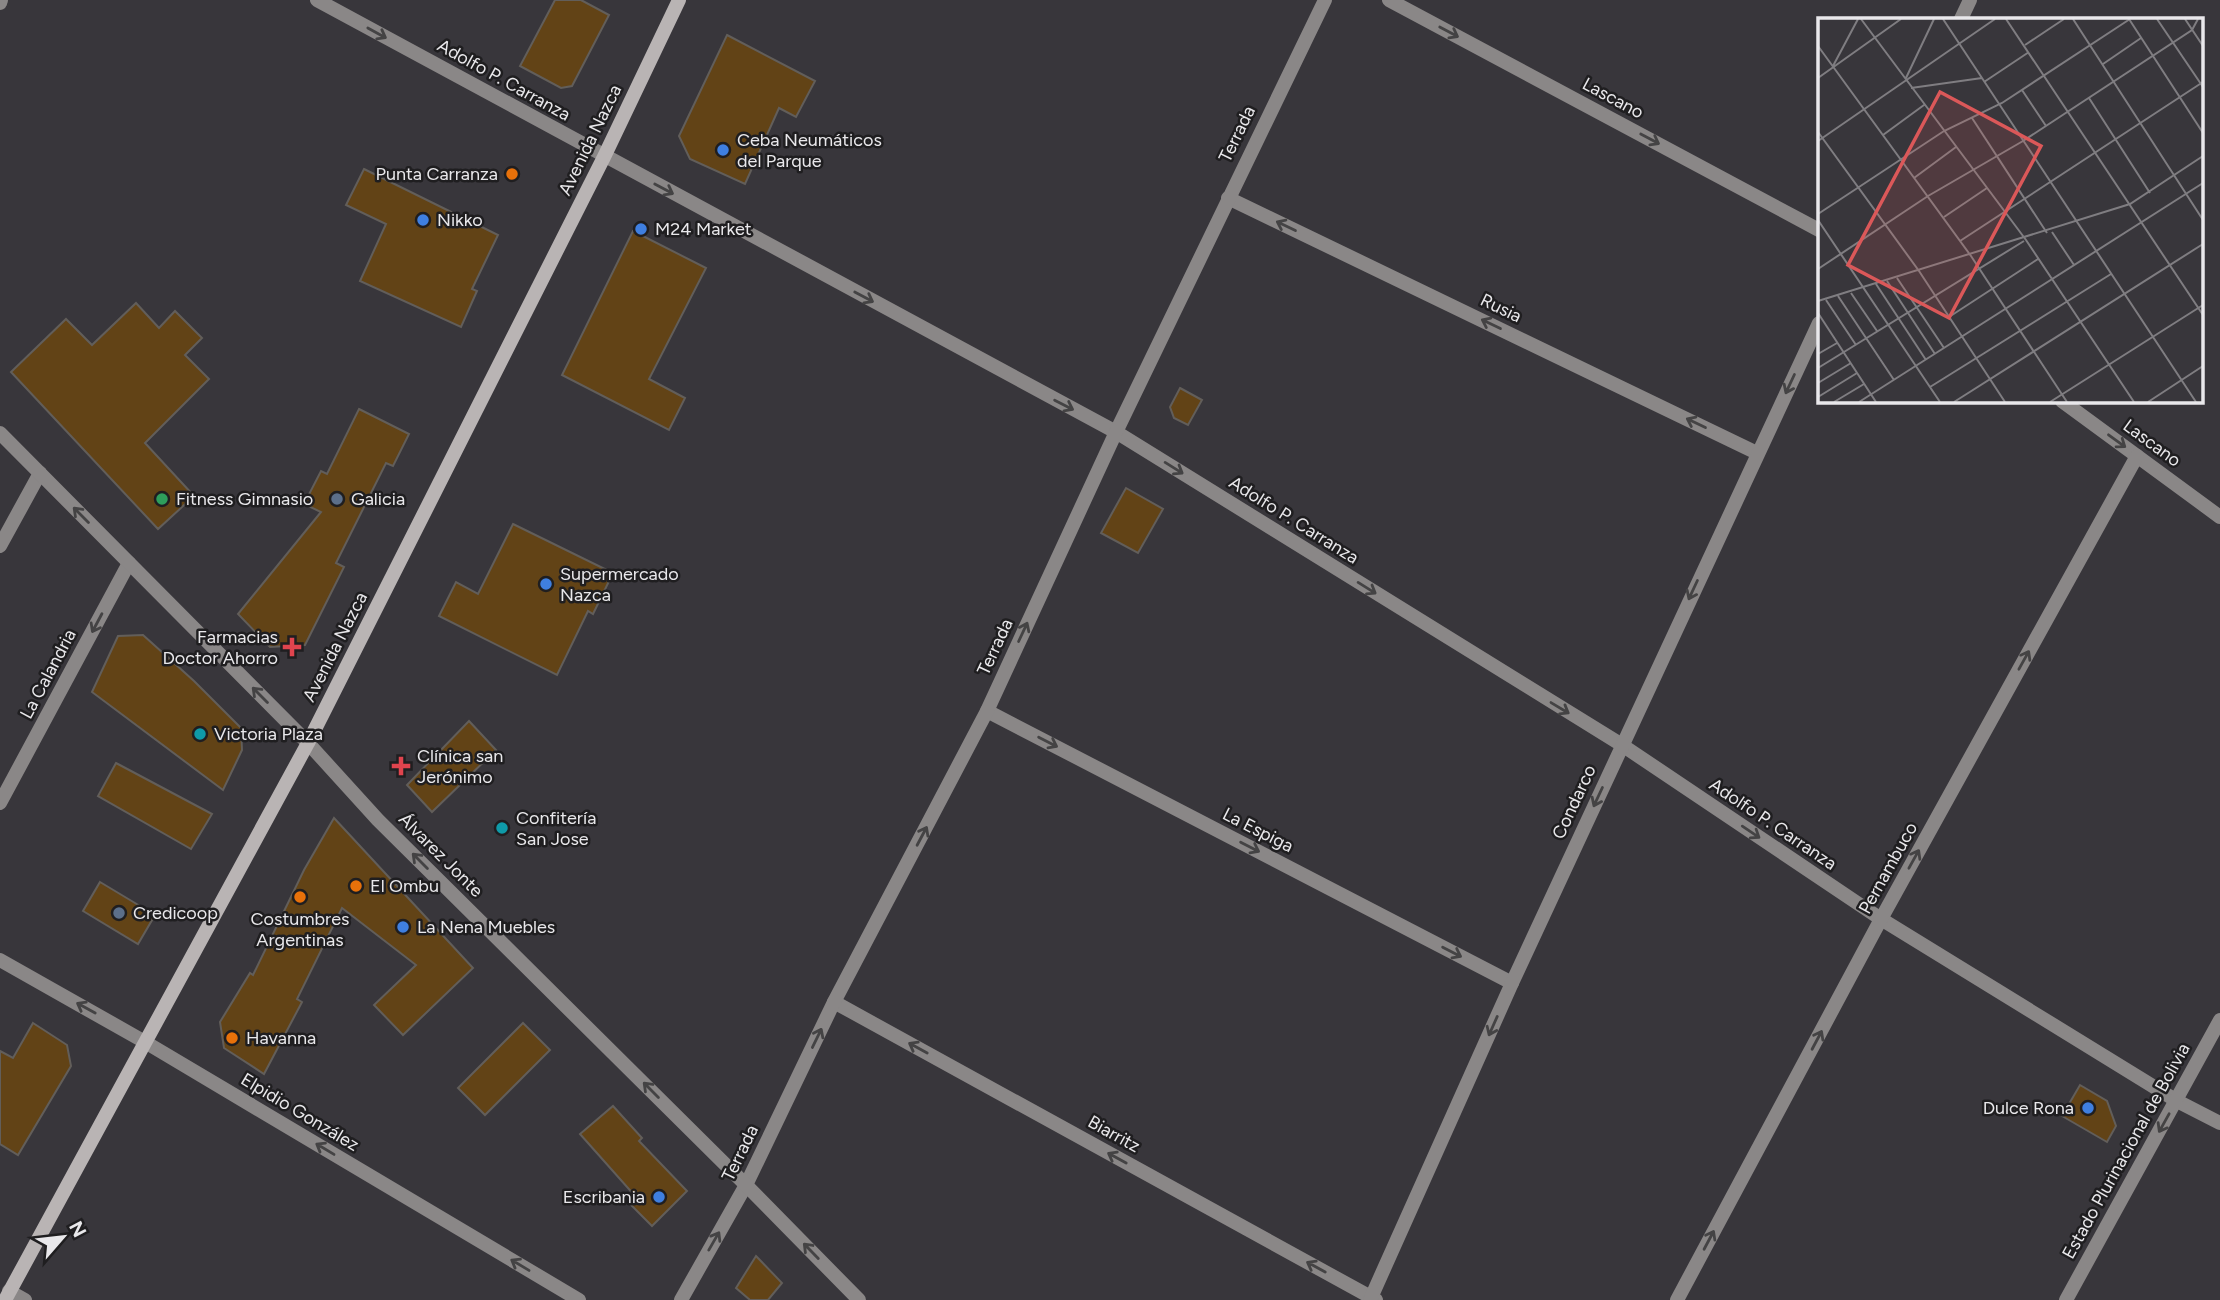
<svg xmlns="http://www.w3.org/2000/svg" width="2220" height="1300" viewBox="0 0 2220 1300" font-family="Figtree,sans-serif">
  <style>
    .building { fill: #624316; stroke: #625e5a; stroke-width: 2 }
    .lines { fill: none; stroke-linecap: round; stroke-linejoin: round }
    .minor { stroke: #8a8787; stroke-width: 14 }
    .tertiary { stroke: #8a8787; stroke-width: 14 }
    .secondary { stroke: #b9b4b4; stroke-width: 14 }
    .oneway { stroke: #444344 }
    .shop-dot { fill: #3f7fe0; stroke: #1f1e20; stroke-width: 2.5 }
    .food-dot { fill: #e8710a; stroke: #1f1e20; stroke-width: 2.5 }
    .leisure-dot { fill: #2e9e5b; stroke: #1f1e20; stroke-width: 2.5 }
    .service-dot { fill: #5c6f8a; stroke: #1f1e20; stroke-width: 2.5 }
    .health-dot { fill: #e0444e; stroke: #1f1e20; stroke-width: 2.5 }
    .culture-dot { fill: #0f9aa8; stroke: #1f1e20; stroke-width: 2.5 }
    .labels { text-anchor: middle; stroke-width: 5; stroke-linejoin: round; paint-order: stroke }
    .street-label { font-size: 18px; fill: #e9e8eb; stroke: #1f1e20 }
    .poi-label { font-size: 18px; fill: #e9e8eb; stroke: #1f1e20; text-anchor: start }
    .inset-road { fill: none; stroke: #7f7d81; stroke-width: 2 }
    .view { fill: #db5859; fill-opacity: 0.15; stroke: #db5859; stroke-width: 3.5 }
    .inset-edge { fill: none; stroke: #e9e8eb; stroke-width: 3.5 }
  </style>
  <rect width="100%" height="100%" fill="#38363b"/>
  <g class="building">
    <path d="M 555,0 L 581,0 L 609,15 L 572,86 L 561,88 L 520,66 Z"/>
    <path d="M 727,35 L 815,81 L 796,117 L 779,108 L 745,184 L 690,159 L 679,136 Z"/>
    <path d="M 364,169 L 498,235 L 472,289 L 477,291 L 461,327 L 360,281 L 386,224 L 346,205 Z"/>
    <path d="M 633,231 L 706,268 L 649,379 L 685,398 L 669,430 L 562,375 Z"/>
    <path d="M 136,303 L 159,328 L 175,311 L 202,338 L 185,355 L 209,379 L 145,443 L 194,496 L 158,529 L 11,372 L 66,319 L 92,345 Z"/>
    <path d="M 1180,388 L 1202,400 L 1188,425 L 1174,418 L 1170,407 Z"/>
    <path d="M 359,409 L 409,434 L 393,466 L 386,463 L 336,563 L 344,567 L 305,645 L 270,647 L 238,614 L 321,512 L 304,504 L 321,471 L 327,474 Z"/>
    <path d="M 1126,488 L 1163,509 L 1138,553 L 1101,533 Z"/>
    <path d="M 513,524 L 613,573 L 593,614 L 588,611 L 557,675 L 439,616 L 456,582 L 478,594 Z"/>
    <path d="M 143,635 L 194,681 L 241,728 L 242,750 L 223,790 L 92,692 L 118,636 Z"/>
    <path d="M 469,721 L 496,750 L 432,812 L 407,785 Z"/>
    <path d="M 116,763 L 212,814 L 191,849 L 98,796 Z"/>
    <path d="M 334,818 L 473,968 L 403,1035 L 374,1005 L 416,965 L 342,908 L 297,999 L 302,1002 L 264,1074 L 224,1048 L 220,1022 L 250,973 L 253,975 L 304,870 Z"/>
    <path d="M 100,882 L 155,915 L 138,944 L 83,911 Z"/>
    <path d="M 33,1023 L 67,1045 L 71,1066 L 18,1155 L 0,1144 L 0,1051 L 13,1058 Z"/>
    <path d="M 523,1023 L 550,1050 L 485,1115 L 458,1088 Z"/>
    <path d="M 2080,1085 L 2107,1101 L 2116,1126 L 2107,1142 L 2062,1116 Z"/>
    <path d="M 613,1106 L 642,1138 L 639,1141 L 687,1191 L 652,1226 L 630,1204 L 636,1197 L 580,1134 Z"/>
    <path d="M 756,1256 L 782,1283 L 768,1300 L 750,1300 L 736,1288 Z"/>
  </g>
  <g class="lines">
    <g class="minor">
      <path d="M 317,0 L 1116,432 L 1622,745 L 1881,919 L 2177,1101 L 2220,1123"/>
      <path d="M 1389,0 L 1819,230"/>
      <path d="M 0,3 L 1,0"/>
      <path d="M 1961,19 L 1970,0"/>
      <path d="M 1228,198 L 1757,453"/>
      <path d="M 2062,401 L 2220,517"/>
      <path d="M 0,546 L 40,473"/>
      <path d="M 987,711 L 1512,983"/>
      <path d="M 0,803 L 129,563"/>
      <path d="M 0,960 L 145,1042 L 579,1300"/>
      <path d="M 834,1002 L 1376,1300"/>
      <path d="M 9,1291 L 25,1300"/>
      <path d="M 681,1300 L 746,1185 L 834,1002 L 987,711 L 1116,432 L 1325,0"/>
      <path d="M 1370,1300 L 1512,983 L 1819,323"/>
      <path d="M 1677,1300 L 1881,919 L 2137,456"/>
      <path d="M 2066,1300 L 2220,1020"/>
    </g>
    <path class="tertiary" d="M 0,433 L 308,743 L 378,820 L 746,1185 L 859,1300"/>
    <path class="secondary" d="M 5,1300 L 308,743 L 604,157 L 679,0"/>
  </g>
  <defs><path id="oneway-shaft" d="M-6 0H5M1.5-3L5.5 0L1.5 3" fill="none" stroke-width="1.6" stroke-linecap="round" stroke-linejoin="round" transform="scale(1.75)"/></defs>
  <g class="oneway">
    <use href="#oneway-shaft" transform="translate(1449 32) rotate(28)"/>
    <use href="#oneway-shaft" transform="translate(377 33) rotate(29)"/>
    <use href="#oneway-shaft" transform="translate(1650 139) rotate(28)"/>
    <use href="#oneway-shaft" transform="translate(664 189) rotate(28)"/>
    <use href="#oneway-shaft" transform="translate(1286 226) rotate(-154)"/>
    <use href="#oneway-shaft" transform="translate(864 297) rotate(28)"/>
    <use href="#oneway-shaft" transform="translate(1491 324) rotate(-154)"/>
    <use href="#oneway-shaft" transform="translate(1790 384) rotate(115)"/>
    <use href="#oneway-shaft" transform="translate(1064 405) rotate(27)"/>
    <use href="#oneway-shaft" transform="translate(1696 423) rotate(-154)"/>
    <use href="#oneway-shaft" transform="translate(2117 441) rotate(36)"/>
    <use href="#oneway-shaft" transform="translate(1174 468) rotate(32)"/>
    <use href="#oneway-shaft" transform="translate(81 515) rotate(-135)"/>
    <use href="#oneway-shaft" transform="translate(1367 588) rotate(32)"/>
    <use href="#oneway-shaft" transform="translate(1693 590) rotate(115)"/>
    <use href="#oneway-shaft" transform="translate(97 623) rotate(118)"/>
    <use href="#oneway-shaft" transform="translate(1023 632) rotate(-65)"/>
    <use href="#oneway-shaft" transform="translate(2024 660) rotate(-61)"/>
    <use href="#oneway-shaft" transform="translate(260 695) rotate(-135)"/>
    <use href="#oneway-shaft" transform="translate(1560 708) rotate(31)"/>
    <use href="#oneway-shaft" transform="translate(1048 742) rotate(27)"/>
    <use href="#oneway-shaft" transform="translate(1598 797) rotate(115)"/>
    <use href="#oneway-shaft" transform="translate(1751 832) rotate(34)"/>
    <use href="#oneway-shaft" transform="translate(922 836) rotate(-62)"/>
    <use href="#oneway-shaft" transform="translate(1250 847) rotate(27)"/>
    <use href="#oneway-shaft" transform="translate(1914 859) rotate(-61)"/>
    <use href="#oneway-shaft" transform="translate(420 861) rotate(-135)"/>
    <use href="#oneway-shaft" transform="translate(1452 952) rotate(27)"/>
    <use href="#oneway-shaft" transform="translate(86 1008) rotate(-151)"/>
    <use href="#oneway-shaft" transform="translate(1493 1026) rotate(114)"/>
    <use href="#oneway-shaft" transform="translate(817 1038) rotate(-64)"/>
    <use href="#oneway-shaft" transform="translate(1817 1040) rotate(-62)"/>
    <use href="#oneway-shaft" transform="translate(918 1048) rotate(-151)"/>
    <use href="#oneway-shaft" transform="translate(651 1090) rotate(-135)"/>
    <use href="#oneway-shaft" transform="translate(2164 1123) rotate(119)"/>
    <use href="#oneway-shaft" transform="translate(325 1149) rotate(-149)"/>
    <use href="#oneway-shaft" transform="translate(1117 1158) rotate(-151)"/>
    <use href="#oneway-shaft" transform="translate(1709 1240) rotate(-62)"/>
    <use href="#oneway-shaft" transform="translate(714 1241) rotate(-60)"/>
    <use href="#oneway-shaft" transform="translate(811 1251) rotate(-134)"/>
    <use href="#oneway-shaft" transform="translate(520 1265) rotate(-149)"/>
    <use href="#oneway-shaft" transform="translate(1316 1267) rotate(-151)"/>
  </g>
  <g class="shop-dot">
    <circle cx="723" cy="150" r="7"/>
    <circle cx="423" cy="220" r="7"/>
    <circle cx="641" cy="229" r="7"/>
    <circle cx="546" cy="584" r="7"/>
    <circle cx="403" cy="927" r="7"/>
    <circle cx="2088" cy="1108" r="7"/>
    <circle cx="659" cy="1197" r="7"/>
  </g>
  <g class="food-dot">
    <circle cx="512" cy="174" r="7"/>
    <circle cx="356" cy="886" r="7"/>
    <circle cx="300" cy="897" r="7"/>
    <circle cx="232" cy="1038" r="7"/>
  </g>
  <circle class="leisure-dot" cx="162" cy="499" r="7"/>
  <g class="service-dot">
    <circle cx="337" cy="499" r="7"/>
    <circle cx="119" cy="913" r="7"/>
  </g>
  <g class="health-dot">
    <path d="M288.5 636.5h7v7h7v7h-7v7h-7v-7h-7v-7h7z"/>
    <path d="M397.5 755.5h7v7h7v7h-7v7h-7v-7h-7v-7h7z"/>
  </g>
  <g class="culture-dot">
    <circle cx="200" cy="734" r="7"/>
    <circle cx="502" cy="828" r="7"/>
  </g>
  <g class="labels">
    <g class="street-label">
      <text transform="translate(504 80) rotate(29)" y="6">Adolfo P. Carranza</text>
      <text transform="translate(1613 98) rotate(28)" y="6">Lascano</text>
      <text transform="translate(1237 134) rotate(-64)" y="6">Terrada</text>
      <text transform="translate(590 140) rotate(-64)" y="6">Avenida Nazca</text>
      <text transform="translate(1501 308) rotate(26)" y="6">Rusia</text>
      <text transform="translate(2152 443) rotate(36)" y="6">Lascano</text>
      <text transform="translate(1294 520) rotate(32)" y="6">Adolfo P. Carranza</text>
      <text transform="translate(335 647) rotate(-63)" y="6">Avenida Nazca</text>
      <text transform="translate(995 647) rotate(-65)" y="6">Terrada</text>
      <text transform="translate(48 674) rotate(-62)" y="6">La Calandria</text>
      <text transform="translate(1574 802) rotate(-65)" y="6">Condarco</text>
      <text transform="translate(1773 824) rotate(34)" y="6">Adolfo P. Carranza</text>
      <text transform="translate(1258 830) rotate(27)" y="6">La Espiga</text>
      <text transform="translate(441 855) rotate(45)" y="6">Álvarez Jonte</text>
      <text transform="translate(1888 868) rotate(-61)" y="6">Pernambuco</text>
      <text transform="translate(300 1112) rotate(31)" y="6">Elpidio González</text>
      <text transform="translate(1114 1134) rotate(29)" y="6">Biarritz</text>
      <text transform="translate(2126 1151) rotate(-61)" y="6">Estado Plurinacional de Bolivia</text>
      <text transform="translate(740 1153) rotate(-64)" y="6">Terrada</text>
    </g>
    <g class="poi-label">
      <text x="737" y="146">Ceba Neumáticos<tspan x="737" dy="21">del Parque</tspan></text>
      <text x="498" y="180" text-anchor="end">Punta Carranza</text>
      <text x="437" y="226">Nikko</text>
      <text x="655" y="235">M24 Market</text>
      <text x="176" y="505">Fitness Gimnasio</text>
      <text x="351" y="505">Galicia</text>
      <text x="560" y="580">Supermercado<tspan x="560" dy="21">Nazca</tspan></text>
      <text x="278" y="643" text-anchor="end">Farmacias<tspan x="278" dy="21">Doctor Ahorro</tspan></text>
      <text x="214" y="740">Victoria Plaza</text>
      <text x="417" y="762">Clínica san<tspan x="417" dy="21">Jerónimo</tspan></text>
      <text x="516" y="824">Confitería<tspan x="516" dy="21">San Jose</tspan></text>
      <text x="370" y="892">El Ombu</text>
      <text x="133" y="919">Credicoop</text>
      <text x="300" y="925" text-anchor="middle">Costumbres<tspan x="300" dy="21">Argentinas</tspan></text>
      <text x="417" y="933">La Nena Muebles</text>
      <text x="246" y="1044">Havanna</text>
      <text x="2074" y="1114" text-anchor="end">Dulce Rona</text>
      <text x="645" y="1203" text-anchor="end">Escribania</text>
    </g>
  </g>
  <g transform="translate(1818 18)">
    <rect width="385" height="385" fill="#38363b"/>
    <path class="inset-road" d="M 43,1 L 208,222 L 316,384M 125,1 L 378,384M 188,1 L 385,297M 255,1 L 385,202M 311,1 L 385,115M 339,1 L 385,69M 367,1 L 385,28M 207,27 L 246,1M 0,28 L 153,238 L 249,384M 285,46 L 323,20M 15,48 L 40,1M 0,60 L 83,1M 88,60 L 116,1M 166,64 L 211,34M 93,70 L 164,60M 204,72 L 228,108M 271,80 L 332,175M 154,100 L 229,215M 0,114 L 101,253 L 187,384M 65,117 L 106,87M 0,123 L 177,1M 96,160 L 138,129M 0,196 L 126,113 L 184,85 L 312,1M 126,199 L 169,170M 0,202 L 122,384M 234,214 L 256,247M 142,223 L 385,64M 0,251 L 110,178 L 205,123 L 374,12 L 380,1M 79,260 L 126,330M 69,263 L 117,336M 58,266 L 108,342M 33,275 L 59,313M 20,278 L 76,362M 8,282 L 38,327M 0,283 L 312,186 L 385,138M 0,295 L 58,384M 131,299 L 220,241M 0,336 L 19,325M 0,350 L 206,223M 0,365 L 33,345M 112,369 L 293,256M 0,379 L 39,355M 16,384 L 46,366M 41,384 L 385,165M 136,384 L 385,226M 232,384 L 385,287M 330,384 L 385,348"/>
    <path class="view" d="M 122,74 L 223,128 L 131,300 L 30,247 Z"/>
    <rect width="385" height="385" class="inset-edge"/>
  </g>
  <g transform="translate(63 1237) rotate(62)" stroke="#1f1e20" stroke-width="5" paint-order="stroke">
  <path d="M0-5L12 26L0 18L-12 26Z" fill="#e9e8eb"/>
  <text y="-10" font-size="19" font-weight="bold" text-anchor="middle" fill="#e9e8eb">N</text>
  </g>
</svg>
